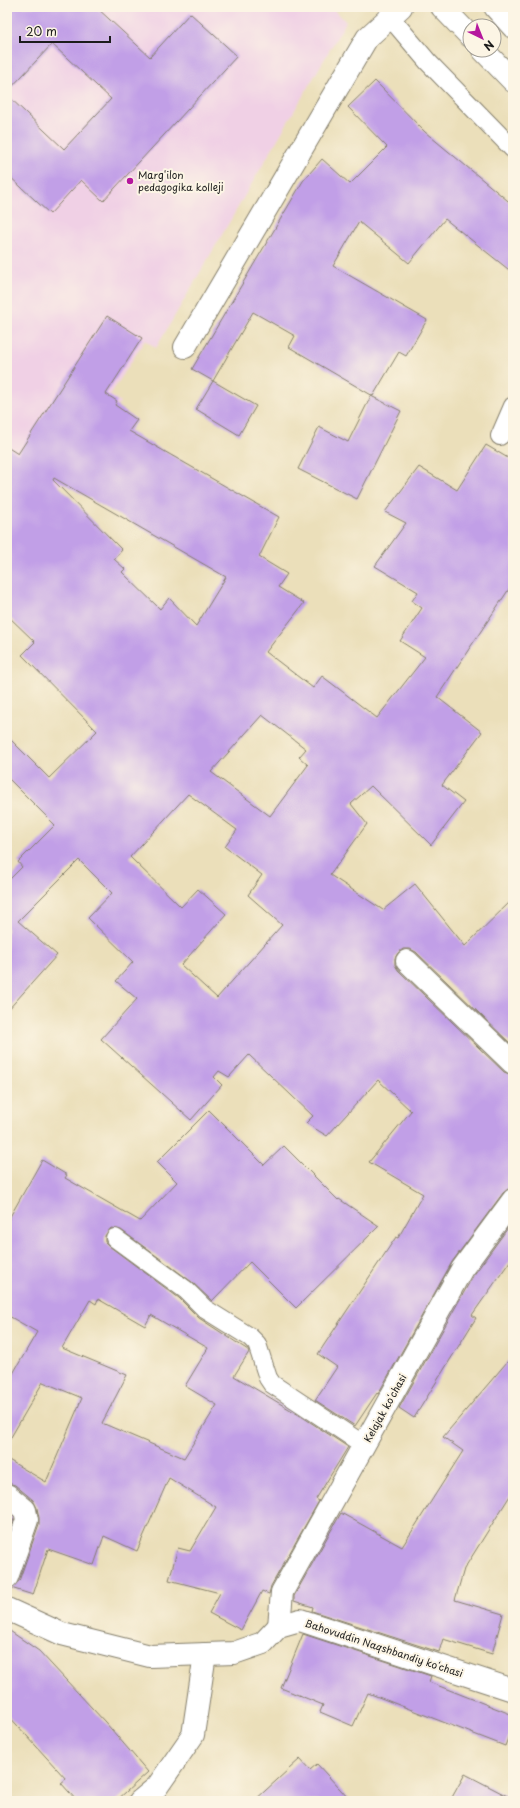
<svg xmlns="http://www.w3.org/2000/svg" width="520" height="1808" viewBox="0 0 520 1808" font-family="'Playpen Sans',sans-serif">
  <style>
    .built { fill: #f0d0e5 }
    .building { fill: #c19fe7; fill-rule: evenodd }
    .lines { fill: none; stroke-linecap: round; stroke-linejoin: round }
    .lane-casing { stroke: #847e6b; stroke-width: 20 }
    .street-casing { stroke: #847e6b; stroke-width: 24 }
    .primary-casing { stroke: #847e6b; stroke-width: 24 }
    .lane { stroke: #fff; stroke-width: 18 }
    .street { stroke: #fff; stroke-width: 22 }
    .primary { stroke: #fff; stroke-width: 22 }
    .poi-dot { fill: #b5179e; stroke: #fcf5e5; stroke-width: 1.5 }
    .labels { text-anchor: middle; stroke-width: 4; stroke-linejoin: round; paint-order: stroke }
    .poi-label { font-size: 10px; fill: #1c1c1c; stroke: #fcf5e5; text-anchor: start }
    .street-label { font-size: 10px; fill: #1c1c1c; stroke: #fcf5e5 }
  </style>
  <rect width="100%" height="100%" fill="#fcf5e5"/>
  <filter id="ink" filterUnits="userSpaceOnUse"><feTurbulence type="fractalNoise" baseFrequency=".025" numOctaves="2"/><feDisplacementMap in="SourceGraphic" scale="8" xChannelSelector="R" yChannelSelector="G"/><feConvolveMatrix kernelMatrix="1 2 1 2 8 2 1 2 1" color-interpolation-filters="sRGB"/></filter>
  <filter id="wash" filterUnits="userSpaceOnUse"><feTurbulence type="fractalNoise" baseFrequency=".012" numOctaves="4" result="noise"/><feDisplacementMap in="SourceGraphic" scale="16" xChannelSelector="R" yChannelSelector="G"/><feGaussianBlur stdDeviation="0.9" result="paint"/><feColorMatrix in="noise" values="0 0 0 0 0 0 0 0 0 0 0 0 0 0 0 0 0 1.4 0 .05"/><feComposite in="paint" operator="in"/></filter>
  <g filter="url(#wash)">
    <rect width="100%" height="100%" fill="#ebdfba"/>
    <path class="built" d="M 7,7 L 332,7 L 346,22 L 156,348 L 145,340 L 110,395 L 120,402 L 36,519 L 7,554 Z"/>
    <g id="blocks">
      <g class="building">
        <path d="M 7,7 L 96,7 L 150,57 L 190,13 L 237,56 L 103,201 L 81,180 L 50,214 L 7,174 L 7,95 L 64,149 L 111,99 L 52,44 L 7,92 Z"/>
        <path d="M 375,81 L 425,132 L 513,205 L 513,273 L 445,219 L 409,263 L 359,222 L 333,266 L 427,320 L 406,356 L 399,352 L 373,396 L 289,347 L 295,336 L 253,312 L 213,381 L 192,369 L 303,181 L 322,159 L 350,184 L 387,147 L 348,107 Z"/>
        <path d="M 107,316 L 142,338 L 106,394 L 117,401 L 115,405 L 137,420 L 129,431 L 279,517 L 259,557 L 287,574 L 278,587 L 304,603 L 266,652 L 313,688 L 322,676 L 377,718 L 425,657 L 400,641 L 422,608 L 412,601 L 418,592 L 375,566 L 406,523 L 385,512 L 419,467 L 457,490 L 486,445 L 513,461 L 513,583 L 437,697 L 482,732 L 442,785 L 464,802 L 431,845 L 371,786 L 351,804 L 367,824 L 330,875 L 383,910 L 415,884 L 465,946 L 513,899 L 513,1046 L 416,952 L 410,949 L 403,949 L 398,953 L 395,958 L 395,965 L 398,970 L 504,1072 L 513,1075 L 513,1188 L 508,1189 L 503,1193 L 452,1262 L 378,1394 L 377,1393 L 355,1426 L 315,1400 L 337,1367 L 318,1354 L 396,1237 L 398,1238 L 423,1194 L 369,1162 L 411,1111 L 378,1080 L 327,1136 L 306,1123 L 313,1116 L 249,1055 L 229,1077 L 219,1071 L 214,1077 L 222,1085 L 191,1120 L 101,1039 L 137,999 L 116,981 L 133,962 L 88,918 L 112,893 L 79,860 L 18,921 L 57,955 L 7,1011 L 7,882 L 22,867 L 18,862 L 55,825 L 7,777 L 7,736 L 49,778 L 97,731 L 22,655 L 35,642 L 7,615 L 7,447 L 18,454 ZM 54,478 L 226,577 L 196,626 L 169,598 L 160,609 L 122,572 L 125,569 L 114,559 L 122,550 L 53,480 ZM 262,715 L 306,749 L 299,757 L 308,765 L 270,816 L 211,772 ZM 188,794 L 237,830 L 225,847 L 262,875 L 248,895 L 282,925 L 217,998 L 181,965 L 226,914 L 198,889 L 181,907 L 130,857 Z"/>
        <path d="M 213,381 L 256,406 L 239,435 L 196,409 Z"/>
        <path d="M 371,396 L 401,411 L 357,499 L 298,469 L 319,427 L 348,442 Z"/>
        <path d="M 209,1110 L 264,1165 L 284,1146 L 338,1200 L 339,1199 L 379,1226 L 296,1308 L 250,1262 L 212,1301 L 192,1282 L 121,1230 L 111,1228 L 105,1236 L 105,1242 L 109,1246 L 179,1298 L 199,1318 L 248,1350 L 249,1352 L 234,1376 L 304,1418 L 348,1447 L 316,1499 L 319,1501 L 271,1586 L 269,1594 L 262,1591 L 241,1630 L 209,1613 L 220,1593 L 169,1580 L 178,1548 L 190,1551 L 216,1507 L 169,1478 L 137,1551 L 104,1536 L 94,1565 L 48,1549 L 33,1595 L 11,1588 L 19,1581 L 39,1524 L 39,1518 L 37,1508 L 33,1500 L 15,1485 L 7,1483 L 7,1459 L 46,1482 L 82,1398 L 43,1382 L 7,1444 L 7,1384 L 37,1332 L 7,1315 L 7,1222 L 42,1160 L 67,1175 L 65,1178 L 140,1221 L 177,1182 L 157,1162 ZM 98,1299 L 145,1326 L 151,1315 L 208,1348 L 185,1386 L 217,1405 L 184,1458 L 102,1423 L 127,1375 L 62,1348 L 90,1300 L 96,1304 Z"/>
        <path d="M 513,1221 L 513,1257 L 472,1315 L 476,1318 L 414,1418 L 399,1408 L 473,1276 Z"/>
        <path d="M 513,1355 L 513,1491 L 464,1569 L 455,1600 L 503,1614 L 492,1654 L 443,1639 L 439,1652 L 312,1611 L 313,1607 L 294,1601 L 294,1596 L 341,1513 L 402,1547 L 463,1451 L 443,1437 Z"/>
        <path d="M 7,1511 L 14,1519 L 7,1539 Z"/>
        <path d="M 7,1629 L 39,1651 L 105,1722 L 148,1772 L 116,1801 L 77,1801 L 61,1783 L 66,1779 L 7,1714 Z"/>
        <path d="M 303,1634 L 431,1676 L 429,1682 L 513,1715 L 513,1725 L 505,1746 L 368,1693 L 353,1726 L 320,1712 L 323,1705 L 281,1688 Z"/>
        <path d="M 300,1759 L 310,1770 L 317,1764 L 351,1801 L 254,1801 Z"/>
        <path d="M 465,1774 L 513,1799 L 513,1801 L 450,1801 Z"/>
      </g>
    </g>
  </g>
  <g filter="url(#ink)">
    <use href="#blocks" fill-opacity="0" stroke="#847e6b" stroke-width="1"/>
    <g class="lines">
      <defs>
        <g id="lane">
          <path d="M 390,17 L 428,62 L 513,149"/>
          <path d="M 500,436 L 513,406"/>
          <path d="M 115,1238 L 186,1290 L 205,1309 L 250,1337 L 257,1344 L 268,1378 L 272,1384 L 364,1445"/>
        </g>
        <g id="street">
          <path d="M 185,347 L 367,38 L 401,7"/>
          <path d="M 407,961 L 513,1063"/>
          <path d="M 7,1495 L 25,1510 L 27,1520 L 7,1577"/>
          <path d="M 7,1609 L 62,1634 L 150,1656 L 234,1653 L 263,1643 L 279,1626 L 300,1620 L 513,1690"/>
          <path d="M 279,1626 L 282,1592 L 462,1269 L 513,1200"/>
          <path d="M 140,1801 L 157,1787 L 193,1735 L 205,1654"/>
        </g>
        <g id="primary">
          <path d="M 442,7 L 470,36"/>
          <path d="M 495,7 L 513,27"/>
          <path d="M 483,50 L 513,81"/>
        </g>
      </defs>
      <use href="#lane" class="lane-casing"/>
      <use href="#street" class="street-casing"/>
      <use href="#primary" class="primary-casing"/>
      <use href="#lane" class="lane"/>
      <use href="#street" class="street"/>
      <use href="#primary" class="primary"/>
    </g>
  </g>
  <circle class="poi-dot" cx="130" cy="181" r="4"/>
  <g class="labels">
    <g class="poi-label">
      <text x="138" y="179">Marg'ilon<tspan x="138" dy="12">pedagogika kolleji</tspan></text>
    </g>
    <g class="street-label">
      <text transform="translate(385 1408) rotate(-61)" y="4">Kelajak koʻchasi</text>
      <text transform="translate(384 1648) rotate(18)" y="4">Bahovuddin Naqshbandiy koʻchasi</text>
    </g>
  </g>
  <rect width="520" height="1808" fill="none" stroke="#fcf5e5" stroke-width="24"/>
  <g transform="translate(482 38) rotate(137)"><circle r="19" fill="#fcf5e5" stroke="#a29e95"/>
  <path d="M0-3L7 15L0 10L-7 15Z" fill="#b5179e"/>
  <text y="-6" font-size="11" font-weight="bold" text-anchor="middle" fill="#1c1c1c">N</text>
  </g>
  <path d="M20 36v6h90v-6" fill="none" stroke="#1c1c1c" stroke-width="2"/>
  <text x="26" y="36" font-size="12" fill="#1c1c1c" stroke="#fcf5e5" stroke-width="3" paint-order="stroke">20 m</text>
</svg>
